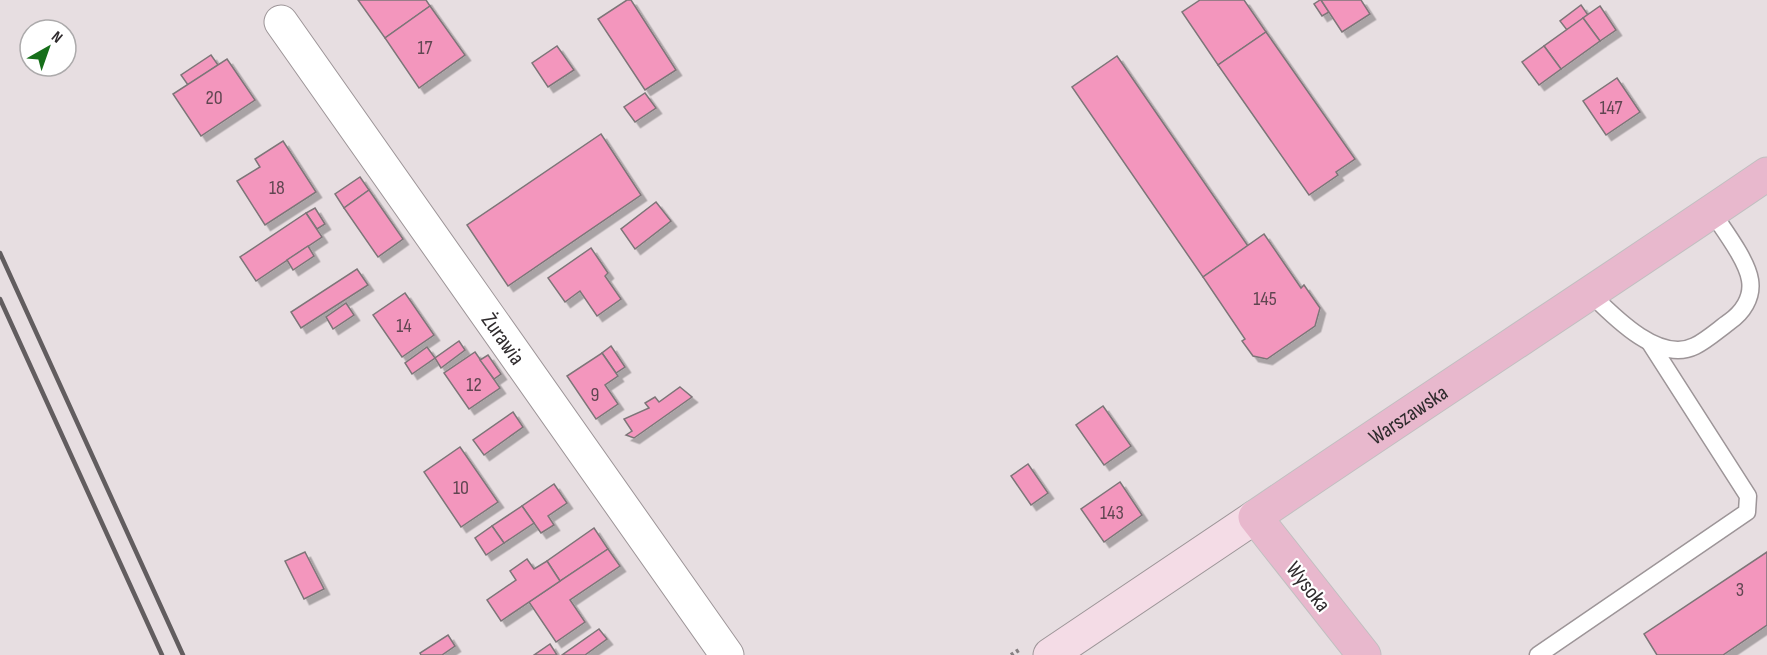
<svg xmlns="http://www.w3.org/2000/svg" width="1767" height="655" viewBox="0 0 1767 655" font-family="'Sofia Sans Condensed',sans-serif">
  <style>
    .building { fill: #f396bd; stroke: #7d7578; stroke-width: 1.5; filter: url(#shadow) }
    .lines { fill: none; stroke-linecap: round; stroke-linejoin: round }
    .lane-casing { stroke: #9d9598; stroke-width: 19 }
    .street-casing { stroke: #9d9598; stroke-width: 35 }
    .secondary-casing { stroke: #9d9598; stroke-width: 35 }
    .primary-casing { stroke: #c1bfc0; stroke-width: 35 }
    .path { stroke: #868082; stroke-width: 4; stroke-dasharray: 3 3; stroke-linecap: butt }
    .lane { stroke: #fff; stroke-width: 16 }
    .street { stroke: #fff; stroke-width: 33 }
    .secondary { stroke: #f4dce6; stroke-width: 33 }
    .primary { stroke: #e8b8cd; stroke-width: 33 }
    .rail { stroke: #625d5f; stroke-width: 4.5 }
    .labels { text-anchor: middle; stroke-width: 4.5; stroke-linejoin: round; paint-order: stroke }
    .number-label { font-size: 20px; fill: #604651 }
    .street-label { font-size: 22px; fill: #2f2b2d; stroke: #fff }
  </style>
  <defs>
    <filter id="shadow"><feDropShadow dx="5.5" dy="5.5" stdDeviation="0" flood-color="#0004"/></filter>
  </defs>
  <rect width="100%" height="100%" fill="#e7dee1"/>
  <g class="building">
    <path d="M 358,0 L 426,0 L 430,6 L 385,38 Z"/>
    <path d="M 627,0 L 631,0 L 676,70 L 645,90 L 598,19 Z"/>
    <path d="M 1200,0 L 1244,0 L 1266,32 L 1218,65 L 1182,12 Z"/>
    <path d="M 1320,0 L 1321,0 L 1329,12 L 1322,16 L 1314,4 Z"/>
    <path d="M 1321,0 L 1361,0 L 1370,14 L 1342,32 Z"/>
    <path d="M 1581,5 L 1588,15 L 1567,30 L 1560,21 Z"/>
    <path d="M 430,6 L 465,55 L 419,88 L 385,38 Z"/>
    <path d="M 1600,6 L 1616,30 L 1600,41 L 1583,18 Z"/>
    <path d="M 1583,18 L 1600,41 L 1561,69 L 1544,46 Z"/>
    <path d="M 1266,32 L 1355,159 L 1336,172 L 1338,175 L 1309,195 L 1218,65 Z"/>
    <path d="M 557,46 L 574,70 L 548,87 L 532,63 Z"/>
    <path d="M 1544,46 L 1561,69 L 1539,85 L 1522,62 Z"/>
    <path d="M 211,55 L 218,65 L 188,85 L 181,75 Z"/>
    <path d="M 1117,56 L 1248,246 L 1203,277 L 1072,87 Z"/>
    <path d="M 227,59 L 255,100 L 201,136 L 173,94 Z"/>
    <path d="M 1617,78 L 1640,112 L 1606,135 L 1583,101 Z"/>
    <path d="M 645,93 L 656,108 L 635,122 L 624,107 Z"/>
    <path d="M 601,134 L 641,195 L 508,286 L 467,225 Z"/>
    <path d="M 283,141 L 316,192 L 265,225 L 237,181 L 260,167 L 255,159 Z"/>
    <path d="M 360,177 L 369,190 L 344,208 L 335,194 Z"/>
    <path d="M 369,190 L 403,239 L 378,257 L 344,208 Z"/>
    <path d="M 656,202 L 671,221 L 635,249 L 621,229 Z"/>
    <path d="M 315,208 L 325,224 L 317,229 L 306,213 Z"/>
    <path d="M 306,213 L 322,237 L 256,281 L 240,257 Z"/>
    <path d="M 1264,234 L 1301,288 L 1304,285 L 1320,308 L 1315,326 L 1267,359 L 1253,356 L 1242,341 L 1245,339 L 1203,277 Z"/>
    <path d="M 308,246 L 314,256 L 293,270 L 287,260 Z"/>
    <path d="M 591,248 L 608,273 L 605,276 L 621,299 L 597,316 L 580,291 L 565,302 L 548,278 Z"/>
    <path d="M 357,269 L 368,285 L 301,328 L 291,312 Z"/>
    <path d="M 405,293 L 434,335 L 402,357 L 373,315 Z"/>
    <path d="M 346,303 L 354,315 L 333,329 L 326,317 Z"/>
    <path d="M 459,341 L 465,350 L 441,368 L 435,358 Z"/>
    <path d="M 611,346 L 625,367 L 616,373 L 602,353 Z"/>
    <path d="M 427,347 L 435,358 L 412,374 L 405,363 Z"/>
    <path d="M 475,352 L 500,388 L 469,409 L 444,373 Z"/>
    <path d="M 602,353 L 618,376 L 605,385 L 618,404 L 596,419 L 567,376 Z"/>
    <path d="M 488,355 L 501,374 L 494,379 L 480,360 Z"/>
    <path d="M 680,387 L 692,397 L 634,438 L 626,435 L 632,431 L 624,419 L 649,408 L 645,403 L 655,397 L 659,402 Z"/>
    <path d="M 1103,406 L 1131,446 L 1104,465 L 1076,425 Z"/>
    <path d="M 513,412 L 523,427 L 484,455 L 473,440 Z"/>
    <path d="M 460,447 L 498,502 L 461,527 L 424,472 Z"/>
    <path d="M 1028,464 L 1048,493 L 1031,505 L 1011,476 Z"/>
    <path d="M 1120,482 L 1142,515 L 1104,542 L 1081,509 Z"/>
    <path d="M 554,484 L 567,503 L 548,516 L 554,525 L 541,533 L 522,506 Z"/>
    <path d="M 522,506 L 534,523 L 504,543 L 492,526 Z"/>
    <path d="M 492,526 L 504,543 L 486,555 L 475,538 Z"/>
    <path d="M 594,528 L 608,549 L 560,581 L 547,561 Z"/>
    <path d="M 608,549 L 620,566 L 570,600 L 585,622 L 556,642 L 529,602 Z"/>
    <path d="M 305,552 L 324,589 L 304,599 L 285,561 Z"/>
    <path d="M 1767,552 L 1767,625 L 1723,655 L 1657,655 L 1644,634 Z"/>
    <path d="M 527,559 L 534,569 L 547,561 L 560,581 L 501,621 L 487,600 L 516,580 L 510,571 Z"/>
    <path d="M 599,629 L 607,639 L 585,655 L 562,655 Z"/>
    <path d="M 448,635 L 455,646 L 442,655 L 421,655 L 420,653 Z"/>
    <path d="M 550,644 L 557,655 L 534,655 Z"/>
  </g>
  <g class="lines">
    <defs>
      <g id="lane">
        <path d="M 1590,293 C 1613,316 1659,364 1695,346 C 1707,340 1718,330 1729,322 C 1742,313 1753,298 1750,280 C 1747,260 1723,229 1712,212"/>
        <path d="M 1538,655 L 1747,512 L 1748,496 L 1650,343"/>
      </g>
      <g id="street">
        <path id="s1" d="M 281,22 L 727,655"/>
      </g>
      <path id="secondary" d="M 1050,655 L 1255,517"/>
      <g id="primary">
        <path id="s2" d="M 1364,655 L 1255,517 C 1425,401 1597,290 1767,174"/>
      </g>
    </defs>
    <use href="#lane" class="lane-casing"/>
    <use href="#street" class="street-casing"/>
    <use href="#secondary" class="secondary-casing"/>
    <use href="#primary" class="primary-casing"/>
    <path class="path" d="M 1011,655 L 1019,650"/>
    <use href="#lane" class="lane"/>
    <use href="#street" class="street"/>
    <use href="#secondary" class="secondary"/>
    <use href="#primary" class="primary"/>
    <g class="rail">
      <path d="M 0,253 L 183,655"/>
      <path d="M 0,299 L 162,655"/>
    </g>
  </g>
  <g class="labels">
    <g class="number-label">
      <text x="425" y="54">17</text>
      <text x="214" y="104">20</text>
      <text x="1611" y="114">147</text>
      <text x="277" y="194">18</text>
      <text x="1265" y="305">145</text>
      <text x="404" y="332">14</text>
      <text x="474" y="391">12</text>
      <text x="595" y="401">9</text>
      <text x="461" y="494">10</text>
      <text x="1112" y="519">143</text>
      <text x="1740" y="596">3</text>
    </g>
    <g class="street-label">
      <text dy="8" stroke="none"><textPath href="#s1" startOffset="387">Żurawia</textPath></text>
      <text dy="8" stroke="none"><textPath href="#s2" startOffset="360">Warszawska</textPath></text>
      <text transform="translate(1309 586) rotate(52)" y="8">Wysoka</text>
    </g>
  </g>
  <g transform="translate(48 48) rotate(40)"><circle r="28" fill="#ffffff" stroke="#acaaab" stroke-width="1.5"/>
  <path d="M0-4.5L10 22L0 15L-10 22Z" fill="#166f1a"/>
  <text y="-9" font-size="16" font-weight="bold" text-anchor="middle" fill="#2f2b2d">N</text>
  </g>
</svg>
